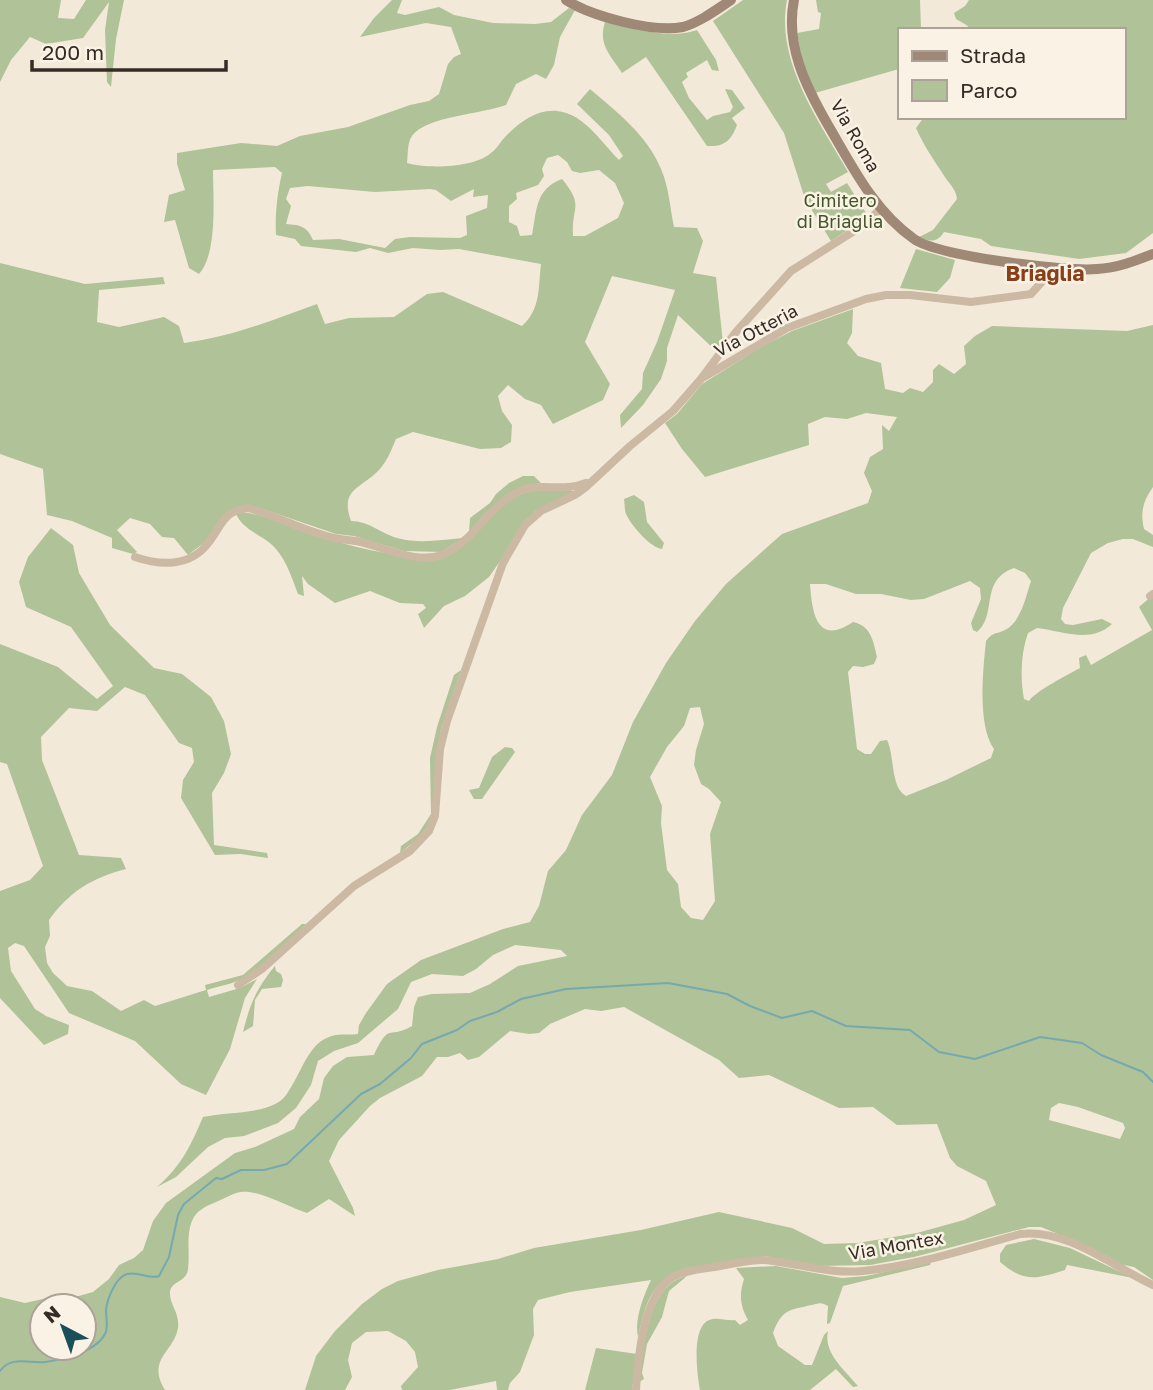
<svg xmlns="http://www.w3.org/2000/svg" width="1153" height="1390" viewBox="0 0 1153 1390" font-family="'Golos Text',sans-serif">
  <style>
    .green { fill: #b0c297; fill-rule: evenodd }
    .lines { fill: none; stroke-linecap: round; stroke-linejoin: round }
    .stream { stroke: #75a9b1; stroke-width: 2 }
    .street { stroke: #cbb9a3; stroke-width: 8 }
    .secondary { stroke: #9f8875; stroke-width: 10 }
    .labels { text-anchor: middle; stroke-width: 5; stroke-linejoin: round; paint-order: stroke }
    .street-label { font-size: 18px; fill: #362c26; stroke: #faf2e4 }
    .park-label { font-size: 18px; fill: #415628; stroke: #faf2e4 }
    .quarter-label { font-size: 21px; font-weight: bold; fill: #893f1a; stroke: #faf2e4 }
  </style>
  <rect width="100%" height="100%" fill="#f3e9d8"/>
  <g class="green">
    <path d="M 0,0 L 61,0 L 58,18 L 74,19 L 86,0 L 124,0 L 116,39 L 111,87 L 107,82 L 105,30 L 109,2 L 83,38 L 46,44 L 30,37 L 11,60 L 0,82 Z"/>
    <path d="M 392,0 L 402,0 L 397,13 L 405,15 L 439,7 L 454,15 L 493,23 L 535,24 L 551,22 L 569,8 L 575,10 L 560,37 L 554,65 L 546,79 L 536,74 L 516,84 L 506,105 C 483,114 426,116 412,136 C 407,143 408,155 407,163 C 427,169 474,168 491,153 C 497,149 500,142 505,137 C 525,116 549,101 577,118 C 594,129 605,146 619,160 L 623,156 L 609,135 L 577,104 L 590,89 C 616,111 648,136 661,169 C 669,187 670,208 674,227 L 697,228 L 703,241 L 693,273 L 716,277 L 723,343 L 716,351 L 678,315 L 667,348 L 667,361 L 661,379 L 643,405 L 621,428 L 620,415 L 642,389 L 643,373 L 657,342 L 675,290 L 612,276 L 585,342 L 610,384 L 603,400 L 553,424 L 541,405 L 525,399 L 508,385 L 498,396 L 502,411 L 512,425 L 511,442 L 501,448 L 480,449 L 413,432 L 396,439 C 391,451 386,464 376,473 C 359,489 340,490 351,521 C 369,521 380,533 397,538 C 419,544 441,540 463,538 L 441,552 L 404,551 L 354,536 L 336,534 L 254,506 L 222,517 L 205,542 L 188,555 L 174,538 L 162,537 L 150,524 L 130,518 L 117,530 L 137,552 L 133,554 L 112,548 L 112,538 L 72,521 L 47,515 L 43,469 L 0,454 L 0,263 L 85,284 L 163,277 L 165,284 L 99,290 L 97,322 L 119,327 L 164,317 L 179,326 L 184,343 C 231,337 273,320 317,304 L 325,324 L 349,318 L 394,317 L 427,294 L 443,292 L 522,326 C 541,309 538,288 541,264 L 459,249 L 440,250 L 413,248 L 388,253 L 370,248 L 356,252 L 301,246 L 295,239 L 276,235 C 275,214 277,195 282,173 L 275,167 L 213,170 C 213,197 218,253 199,274 L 189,268 L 175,220 L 164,222 L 169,195 L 185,190 L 177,164 L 177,153 L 241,143 L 277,146 L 300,136 L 348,127 L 410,105 L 429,101 L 439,94 L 448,64 L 454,57 L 461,54 L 451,27 L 426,23 L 360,37 L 374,18 ZM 558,155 L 567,162 L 572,171 L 580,173 L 599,170 L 615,183 L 624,203 L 618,218 L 585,236 L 573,236 C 571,206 585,207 562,179 C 535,189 537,210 532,235 L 520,236 L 517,226 L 509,222 L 509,206 L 517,199 L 516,193 L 538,185 L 544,176 L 542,169 L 547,158 ZM 308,186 L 375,192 L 430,189 L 436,190 L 451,201 L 474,189 L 473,197 L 488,195 L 487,208 L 466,216 L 467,235 L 460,238 L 410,237 L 395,239 L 385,248 L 339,239 L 313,240 C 307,226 300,225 286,224 L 291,206 L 286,199 L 290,188 Z"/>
    <path d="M 743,0 L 787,0 C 775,61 819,121 848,172 L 826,184 L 831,192 L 811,203 L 847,183 L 868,216 L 831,241 L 805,199 L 784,133 L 713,21 Z"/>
    <path d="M 816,0 L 920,0 L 921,30 L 899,30 L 899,69 L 815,93 L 804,69 L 797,33 L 819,29 L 821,13 L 818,12 Z"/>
    <path d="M 969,0 L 1153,0 L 1153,233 L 1126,253 L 1079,259 L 991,246 L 981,239 L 944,232 C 937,243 930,242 919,237 L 933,230 L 957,199 C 956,188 948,183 943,174 C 933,159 923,144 916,128 L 924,117 L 1123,117 L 1123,30 L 966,30 L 968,26 L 956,19 L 954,13 L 965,6 Z"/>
    <path d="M 605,22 C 634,28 668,40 697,30 L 716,60 L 719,71 L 712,70 L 707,60 L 686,73 L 688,77 L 682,82 L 689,98 L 707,120 L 713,116 L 730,112 L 733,107 L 725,89 L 732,90 L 745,108 L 732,118 L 737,125 C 731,141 724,147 707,146 L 646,57 L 622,73 C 610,54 598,45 605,22 Z"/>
    <path d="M 916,249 L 955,260 L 950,278 L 937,292 L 900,288 Z"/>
    <path d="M 853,309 L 852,333 L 847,343 L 858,356 L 881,363 L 885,389 L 903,393 L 910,388 L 923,392 L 933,382 L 933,370 L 939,364 L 954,374 L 966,364 L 964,346 L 975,336 L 992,326 L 1127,331 L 1153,325 L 1153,487 C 1143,501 1140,512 1144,529 L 1153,535 L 1153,547 L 1133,539 L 1123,539 L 1108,543 L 1091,553 L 1063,608 L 1061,619 L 1065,624 L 1073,625 L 1102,619 L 1112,624 C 1091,644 1062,631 1037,628 L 1028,633 C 1021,653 1020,678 1024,699 L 1029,701 C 1034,692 1069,674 1080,668 L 1079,658 L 1086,655 L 1091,665 L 1152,630 L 1139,607 L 1153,595 L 1153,1280 L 1134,1267 L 1119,1264 L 1080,1243 L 1041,1227 L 1029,1227 L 914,1257 L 870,1265 L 818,1266 L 765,1256 L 678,1271 C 649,1285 645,1307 638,1337 C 634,1319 644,1295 651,1280 L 570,1292 L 538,1300 L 533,1309 L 534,1335 L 520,1372 L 510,1383 L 508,1390 L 497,1390 L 496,1381 L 450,1390 L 402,1390 L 401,1386 L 418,1367 L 415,1352 L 406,1341 L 388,1331 L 366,1332 L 352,1343 L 348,1360 L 352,1377 L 345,1390 L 305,1390 L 316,1356 L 335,1331 L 362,1304 L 382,1289 L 398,1281 L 438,1270 L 498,1259 L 534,1248 L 641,1230 L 719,1212 L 792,1228 L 824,1244 L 858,1243 L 917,1233 L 964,1220 L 996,1205 L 986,1181 L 957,1166 L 950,1158 L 937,1124 L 897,1125 L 873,1107 L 839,1108 L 769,1075 L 739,1078 L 719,1060 L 624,1007 L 601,1011 L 585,1009 L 550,1024 L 539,1033 L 529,1034 L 510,1031 L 479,1057 L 468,1060 L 460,1053 L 448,1057 L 437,1057 L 422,1076 L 380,1098 L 370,1106 L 339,1140 L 329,1161 L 353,1208 L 355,1216 L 329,1199 L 307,1213 C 290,1208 258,1189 241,1192 C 233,1193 224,1199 216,1202 C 207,1206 196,1210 192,1221 C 186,1235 190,1254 188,1269 C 187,1282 171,1281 170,1292 C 169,1304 180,1313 178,1328 C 174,1352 146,1359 165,1390 L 0,1390 L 0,1297 L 25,1303 L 56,1296 L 75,1297 L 93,1292 L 109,1279 L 119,1265 L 134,1258 L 143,1250 L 153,1221 L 166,1203 L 235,1153 L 255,1147 L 294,1129 L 300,1117 L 319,1099 L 324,1078 L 333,1066 L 347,1057 L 374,1055 C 390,1021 388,1040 412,1026 L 414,1007 L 418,997 L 432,994 L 470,993 L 490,984 L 518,966 L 567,956 L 561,950 L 515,945 L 493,955 L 476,969 L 463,976 L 432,974 L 411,982 L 398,1009 L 358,1043 L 334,1051 L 318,1061 L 311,1085 L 296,1108 L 278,1123 L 244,1136 L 225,1138 L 208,1147 L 176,1177 L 157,1187 C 182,1165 190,1147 203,1117 C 225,1112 259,1114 277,1103 C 286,1098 289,1090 294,1082 C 305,1063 312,1039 336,1035 C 343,1034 351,1035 358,1034 L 359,1025 L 366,1013 L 387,984 L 421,960 L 503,929 L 530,922 L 539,906 L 548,871 L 566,850 L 582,815 L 612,775 L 633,722 L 666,663 L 695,621 L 726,584 L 782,534 L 868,503 L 872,491 L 864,473 L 870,457 L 883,449 L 882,425 L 889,431 L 897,417 L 866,413 L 847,419 L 825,417 L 808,424 L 809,445 L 705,477 L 682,449 L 665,423 L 677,414 L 702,384 L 763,346 L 792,331 ZM 1014,568 L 1025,573 L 1031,581 C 1026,596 1021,622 1005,630 C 995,635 994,631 986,641 C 983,670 977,725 994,749 L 991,758 L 946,780 L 906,796 C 890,787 895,756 887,740 L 880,741 L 871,754 L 865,754 L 857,749 L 848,672 L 853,666 L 863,667 L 874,664 L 877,657 C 873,640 871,626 853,622 C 816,647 812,611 810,584 L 826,584 L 856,594 L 881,594 L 911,600 L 924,599 L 970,581 L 980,588 L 981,599 L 971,623 L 973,630 L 977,632 C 998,615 979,580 1014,568 ZM 700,707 L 704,724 L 696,750 L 694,765 L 701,784 L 709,789 L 721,802 L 710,834 L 715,901 L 703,920 L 691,918 L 681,907 L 678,884 L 667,870 L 661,823 L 662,806 L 650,777 L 667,747 L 684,726 L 690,708 ZM 1059,1103 L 1078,1107 L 1123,1123 L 1125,1128 L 1120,1139 L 1049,1120 L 1051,1108 ZM 42,1306 L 84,1306 L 84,1348 L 42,1348 Z"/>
    <path d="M 523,476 L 534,476 L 541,483 C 509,487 489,508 469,532 L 470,518 L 490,503 L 496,494 L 509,483 Z"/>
    <path d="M 533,490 L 575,491 L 535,511 L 489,577 L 465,596 L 444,606 L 424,628 L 418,614 L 426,608 L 423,604 L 400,603 L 370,591 L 335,603 L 308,584 L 302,576 L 304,596 L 298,594 C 292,578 287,562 276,549 C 266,536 241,530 236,513 C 255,509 308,534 330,540 C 366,550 401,557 438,560 L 512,498 Z"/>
    <path d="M 634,495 L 644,502 L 647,522 L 664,543 L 662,549 C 651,548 632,526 627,516 C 624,511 625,504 624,499 Z"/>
    <path d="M 51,528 L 73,545 L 79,573 L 110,625 L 154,668 L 182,674 L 211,697 L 224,721 L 231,754 L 224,773 L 212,793 L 214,845 L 267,853 L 268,858 L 241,854 L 215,855 L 181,798 L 183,780 L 194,762 L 192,748 L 179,743 L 145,695 L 125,687 L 97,711 L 69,708 L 41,737 L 42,760 L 79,855 L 121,858 L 126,869 C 92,878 70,891 49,920 L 50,936 L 45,947 L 47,963 L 53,973 L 67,986 L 92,991 L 121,1011 L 144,1000 L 155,1006 L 206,990 L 205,985 L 243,975 L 302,924 L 306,924 C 287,943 267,966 244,978 C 233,984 219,986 207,990 L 209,997 L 240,988 L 257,979 L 245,998 L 230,1049 L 206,1095 L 181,1084 L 135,1041 L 69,1013 L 24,946 L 15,943 L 8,948 L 11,971 L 35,1009 L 46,1016 L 69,1025 L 68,1034 L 44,1045 L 0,998 L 0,891 L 30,880 L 43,866 L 7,764 L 0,762 L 0,644 L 58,667 L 97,699 L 113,686 L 71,627 L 26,607 L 19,582 L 28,557 Z"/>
    <path d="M 461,670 L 441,728 L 432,817 C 426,833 413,843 400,853 L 401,846 L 418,834 L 431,814 L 430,758 L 437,727 L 454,675 Z"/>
    <path d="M 505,747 L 512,748 L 515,752 L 482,799 L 474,799 L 469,790 L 479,788 L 492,757 Z"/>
    <path d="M 275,966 L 276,971 L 281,974 L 283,980 L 281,987 L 262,989 L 255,1000 L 253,1026 L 243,1032 C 250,1004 256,989 275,966 Z"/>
    <path d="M 1034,1239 L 1070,1248 L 1133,1278 L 1067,1265 L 1065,1270 C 1036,1279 1025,1283 1000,1262 L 1000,1254 L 1006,1245 Z"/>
    <path d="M 931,1262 L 930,1265 L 843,1286 L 830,1323 L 827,1324 L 828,1306 C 821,1302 820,1303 812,1305 C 789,1310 782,1309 773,1333 L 778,1346 L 805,1365 L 812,1365 L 824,1335 L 828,1331 C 823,1353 845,1370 858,1386 L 853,1387 L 836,1369 L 810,1390 L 700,1390 C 697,1374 690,1321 713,1319 C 720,1318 728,1321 735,1320 L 740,1325 L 748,1320 C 740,1305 739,1295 744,1279 L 736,1268 L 776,1266 L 842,1278 L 866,1276 Z"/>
    <path d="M 687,1276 L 669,1291 L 662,1317 L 647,1344 L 642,1373 L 644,1379 L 639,1382 C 644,1349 647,1284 687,1276 Z"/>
    <path d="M 596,1348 L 637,1354 L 632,1390 L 585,1390 Z"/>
  </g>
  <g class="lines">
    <path class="stream" d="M 0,1371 C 11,1355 30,1364 45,1362 C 58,1360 75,1357 87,1350 C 95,1346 102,1341 106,1332 C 108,1324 106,1317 106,1310 C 107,1299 116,1277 127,1274 C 139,1271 149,1280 159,1276 L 169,1257 L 178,1215 L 184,1204 L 216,1178 L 222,1179 L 241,1170 L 264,1170 L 287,1164 L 361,1094 L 380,1084 L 411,1058 L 422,1044 L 457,1030 L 470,1021 L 497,1012 L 521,999 L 566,989 L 668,983 L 727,994 L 750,1006 L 782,1018 L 812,1011 L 846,1026 L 910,1030 L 939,1052 L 975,1059 L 1040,1037 L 1082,1043 L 1101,1055 L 1143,1072 L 1153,1082"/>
    <g class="street">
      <path d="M 704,377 L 787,328 L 866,299 L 886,295 L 910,295 L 971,302 L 1031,294 L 1055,267"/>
      <path d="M 135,557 C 161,566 191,567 209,542 C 223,524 223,511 248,508 C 277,516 304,531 334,538 C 343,540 352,540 361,542 C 386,548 418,565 444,554 C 474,541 489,506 518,492 C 540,481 561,493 586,483"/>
      <path d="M 1150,596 L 1153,594"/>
      <path d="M 238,985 L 262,969 L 354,886 L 410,851 L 429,831 L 435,816 L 440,749 L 447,721 L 503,563 L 525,525 L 541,511 L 575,495 L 586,487 L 630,446 L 673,411 L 701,379 L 736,332 L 791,271 L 854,231 L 881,209"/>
      <path d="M 636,1390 C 638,1358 643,1294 673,1277 C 687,1269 705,1269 720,1266 C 737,1263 756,1258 773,1261 C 803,1265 832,1274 863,1271 C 916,1266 969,1248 1020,1234 C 1067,1228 1112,1266 1153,1285"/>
    </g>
    <g class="secondary">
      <path d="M 566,0 C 591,16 653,33 683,27 C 700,22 716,10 731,0"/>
      <path d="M 794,0 C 785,45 806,87 828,125 C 852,166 874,211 914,239 C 938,256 1065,272 1097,269 C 1117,268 1135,261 1153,254"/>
    </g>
  </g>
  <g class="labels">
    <g class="street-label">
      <text transform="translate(855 136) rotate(60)" y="6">Via Roma</text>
      <text transform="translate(756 331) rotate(-28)" y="6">Via Otteria</text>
      <text transform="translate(896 1246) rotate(-10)" y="6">Via Montex</text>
    </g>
    <g class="park-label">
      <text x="840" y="207">Cimitero<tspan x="840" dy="21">di Briaglia</tspan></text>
    </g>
    <g class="quarter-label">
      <text x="1045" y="281">Briaglia</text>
    </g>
  </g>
  <rect x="898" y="28" width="228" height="91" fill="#faf2e4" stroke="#aca398" stroke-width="2"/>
  <rect x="912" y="51" width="35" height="10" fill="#9f8875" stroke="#aca398" stroke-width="2"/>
  <text x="960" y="63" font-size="21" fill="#362c26">Strada</text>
  <rect x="912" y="80" width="35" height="21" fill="#b0c297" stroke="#aca398" stroke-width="2"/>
  <text x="960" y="98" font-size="21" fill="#362c26">Parco</text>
  <g transform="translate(63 1327) rotate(319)"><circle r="33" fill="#faf2e4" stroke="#aca398" stroke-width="2"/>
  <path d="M0-5L12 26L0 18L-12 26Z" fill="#194f5a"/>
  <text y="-10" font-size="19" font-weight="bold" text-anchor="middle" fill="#362c26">N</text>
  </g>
  <path d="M32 60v10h194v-10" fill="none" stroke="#362c26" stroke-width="3.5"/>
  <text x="42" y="60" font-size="21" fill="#362c26" stroke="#faf2e4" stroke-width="5" paint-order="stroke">200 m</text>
</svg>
